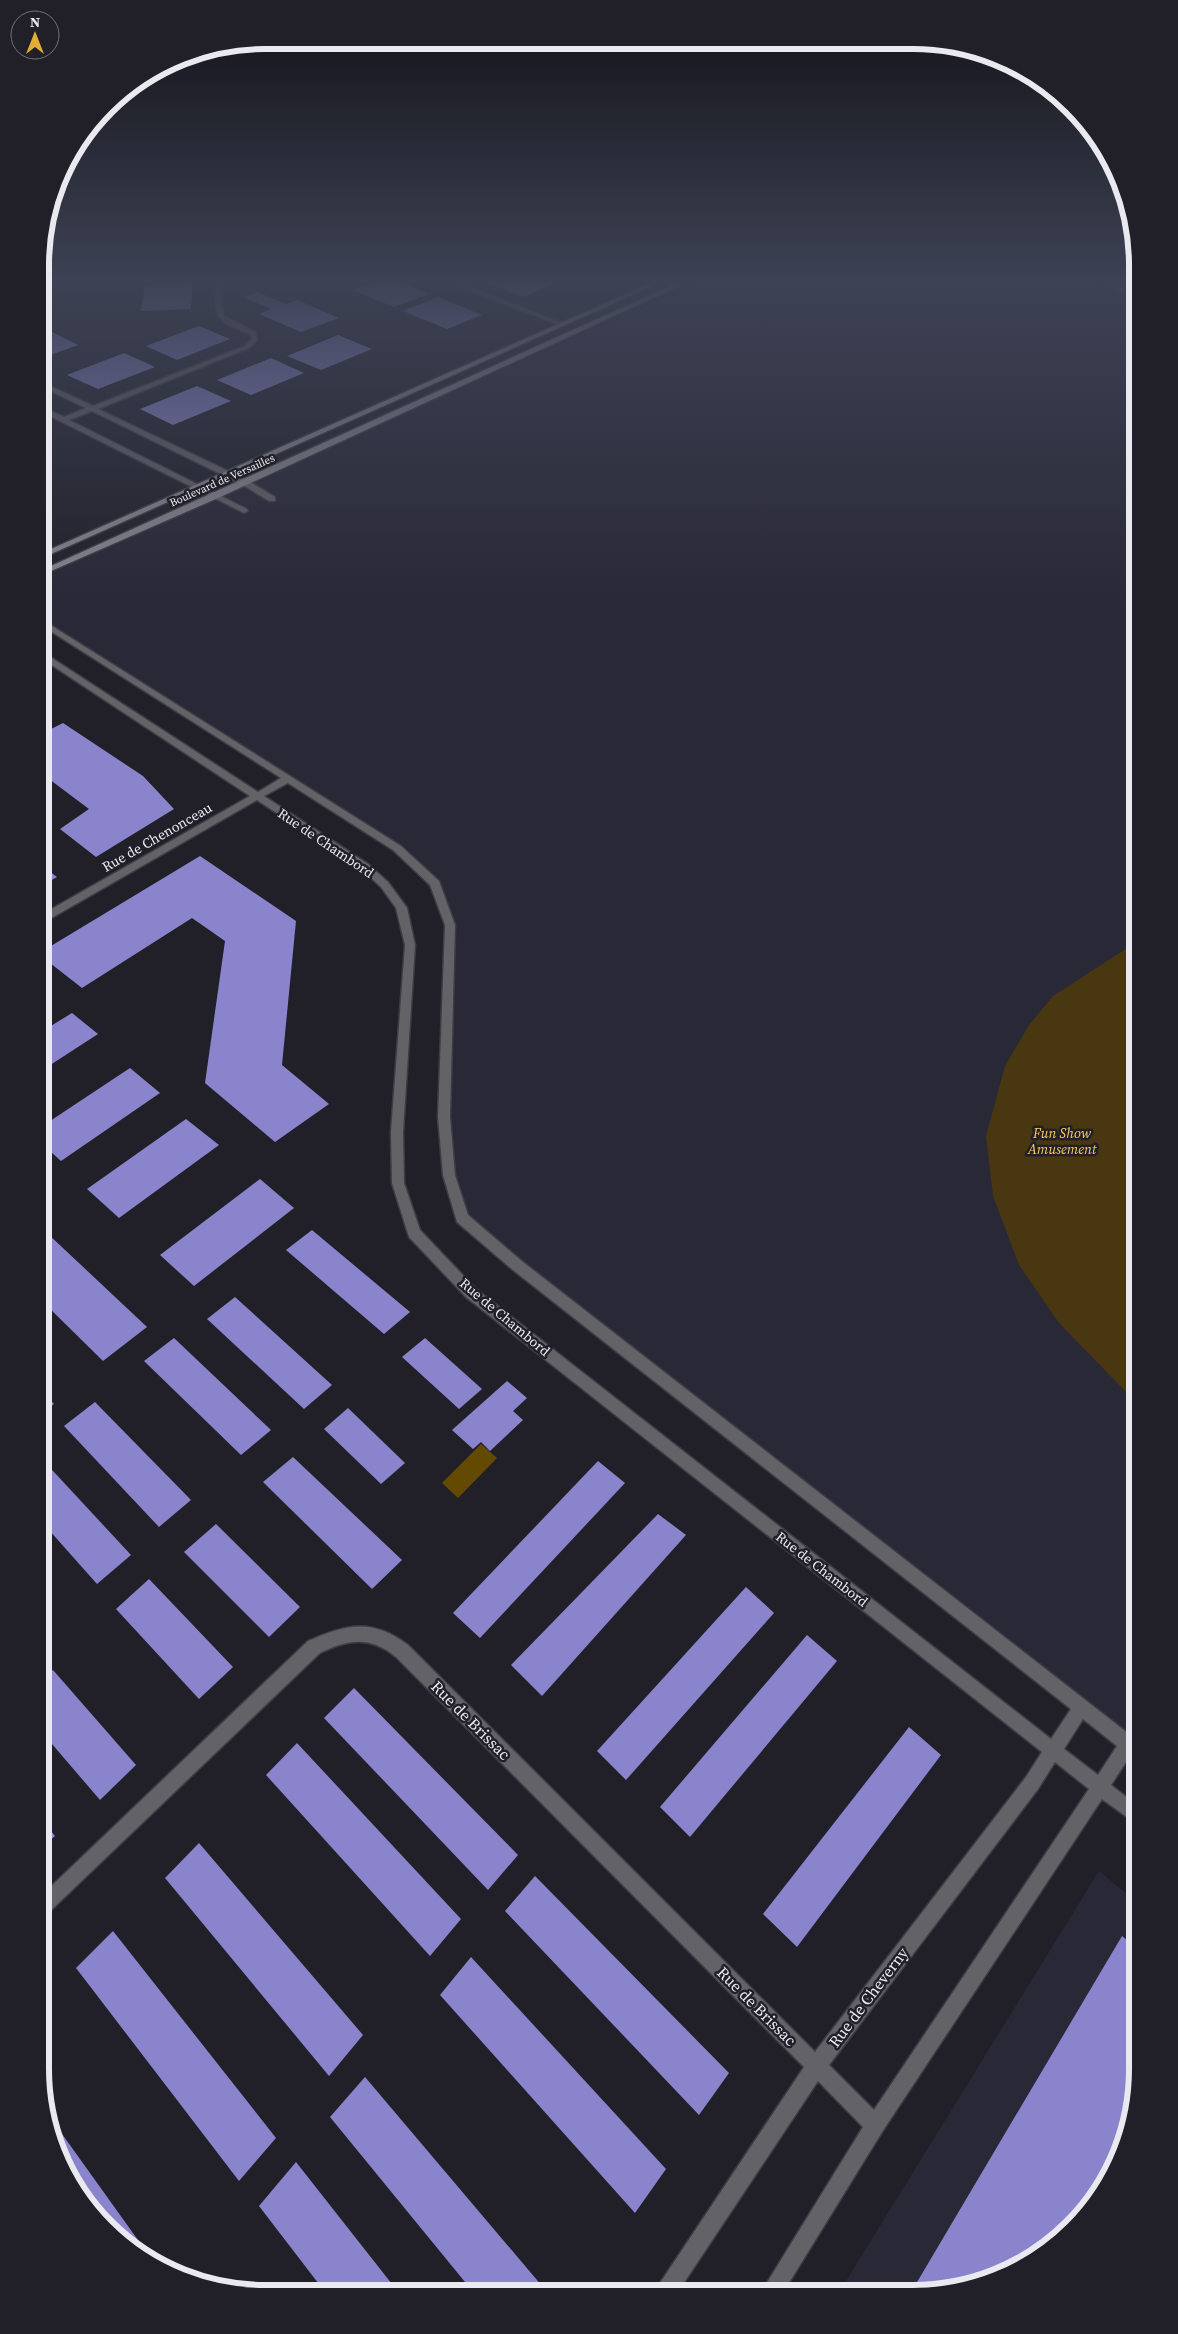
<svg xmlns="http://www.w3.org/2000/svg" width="1178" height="2334" viewBox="0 0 1178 2334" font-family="'Source Serif 4',serif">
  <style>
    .built { fill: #292837 }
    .green { fill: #483710 }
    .water { fill: #644903 }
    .building { fill: #8a84cc }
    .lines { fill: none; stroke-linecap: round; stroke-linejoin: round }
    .street-casing { stroke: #3d3c45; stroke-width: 3 }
    .secondary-casing { stroke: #3d3c45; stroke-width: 3 }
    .street { fill: #626267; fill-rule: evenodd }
    .secondary { fill: #87878e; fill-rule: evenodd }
    .labels { text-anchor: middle; stroke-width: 5; stroke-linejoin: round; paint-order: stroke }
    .far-street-label { font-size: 11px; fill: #eae9ef; stroke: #212029 }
    .street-label { font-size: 14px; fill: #eae9ef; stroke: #212029 }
    .park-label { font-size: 14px; font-style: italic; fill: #fccb5e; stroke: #212029 }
    .near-street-label { font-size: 16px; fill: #eae9ef; stroke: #212029 }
    .rim { fill: none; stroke: #eae9ef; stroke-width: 6 }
  </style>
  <rect width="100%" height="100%" fill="#212029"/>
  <g class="built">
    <path d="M 702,282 L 1110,282 L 1138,292 L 1138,1737 L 1128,1745 L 462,1218 L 449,1175 L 445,908 L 397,848 L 42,621 L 42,573 Z"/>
    <path d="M 1099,1871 L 1138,1903 L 1137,2084 L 1121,2155 L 1091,2206 L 1038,2256 L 985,2282 L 913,2294 L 838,2294 Z"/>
  </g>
  <path class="green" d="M 1138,941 L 1138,1400 L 1130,1396 L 1059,1323 L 1019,1265 L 993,1196 L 986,1136 L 1005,1066 L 1029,1025 L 1053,996 Z"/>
  <path class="water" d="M 481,1444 L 497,1458 L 458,1498 L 442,1483 Z"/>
  <g class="building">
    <path d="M 193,282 L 191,309 L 141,311 L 145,285 Z"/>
    <path d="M 373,282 L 401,282 L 429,294 L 394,307 L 352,290 Z"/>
    <path d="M 486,282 L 553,282 L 555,283 L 523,297 Z"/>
    <path d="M 258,292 L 286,304 L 297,300 L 339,318 L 301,332 L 259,314 L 271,309 L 243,297 Z"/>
    <path d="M 438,297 L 482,315 L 447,329 L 403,311 Z"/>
    <path d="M 199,326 L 230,339 L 177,360 L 146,346 Z"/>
    <path d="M 42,327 L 78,345 L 42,358 Z"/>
    <path d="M 338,335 L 372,349 L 321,370 L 287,356 Z"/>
    <path d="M 124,353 L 155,367 L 98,389 L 67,375 Z"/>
    <path d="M 271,358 L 304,373 L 251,395 L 217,380 Z"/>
    <path d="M 197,386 L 231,401 L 173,425 L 140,409 Z"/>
    <path d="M 63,723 L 143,776 L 174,809 L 96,857 L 60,829 L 89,809 L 41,773 L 41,734 Z"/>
    <path d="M 200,856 L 296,921 L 282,1065 L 329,1104 L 275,1142 L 205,1083 L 225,941 L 192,918 L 82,988 L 41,956 L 41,952 Z"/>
    <path d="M 41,865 L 57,877 L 41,886 Z"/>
    <path d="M 72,1013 L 98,1034 L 41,1071 L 41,1032 Z"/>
    <path d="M 130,1068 L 160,1093 L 61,1161 L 41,1143 L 41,1127 Z"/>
    <path d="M 186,1119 L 219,1145 L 119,1218 L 87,1189 Z"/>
    <path d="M 260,1179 L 294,1208 L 194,1286 L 160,1255 Z"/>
    <path d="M 312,1230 L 410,1312 L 384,1334 L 286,1250 Z"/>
    <path d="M 47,1233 L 147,1327 L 103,1361 L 41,1300 L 41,1237 Z"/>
    <path d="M 235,1297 L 332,1385 L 304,1409 L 207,1319 Z"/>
    <path d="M 174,1338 L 271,1430 L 241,1455 L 144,1361 Z"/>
    <path d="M 425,1338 L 482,1389 L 459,1409 L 402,1357 Z"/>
    <path d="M 507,1381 L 527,1398 L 513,1411 L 523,1420 L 490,1451 L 481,1442 L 473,1449 L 452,1430 Z"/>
    <path d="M 41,1390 L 54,1404 L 41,1414 Z"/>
    <path d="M 95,1402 L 191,1500 L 159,1527 L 64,1426 Z"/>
    <path d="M 348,1408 L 405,1463 L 381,1484 L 324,1429 Z"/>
    <path d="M 293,1457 L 402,1560 L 372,1589 L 263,1482 Z"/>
    <path d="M 41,1458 L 131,1555 L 97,1584 L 41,1521 Z"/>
    <path d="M 598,1461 L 625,1483 L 480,1638 L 453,1613 Z"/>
    <path d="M 658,1514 L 686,1535 L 542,1696 L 511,1665 Z"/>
    <path d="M 216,1524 L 300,1607 L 269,1637 L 184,1552 Z"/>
    <path d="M 149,1579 L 233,1667 L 199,1699 L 116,1609 Z"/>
    <path d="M 746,1587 L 774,1613 L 626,1780 L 597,1751 Z"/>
    <path d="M 807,1635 L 837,1661 L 690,1837 L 660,1807 Z"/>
    <path d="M 53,1670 L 136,1765 L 100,1800 L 40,1730 L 40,1681 Z"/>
    <path d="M 354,1688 L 518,1855 L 488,1890 L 324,1718 Z"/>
    <path d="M 909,1727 L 941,1755 L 797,1947 L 763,1914 Z"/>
    <path d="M 297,1743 L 461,1919 L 430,1956 L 266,1775 Z"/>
    <path d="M 40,1817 L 55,1836 L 40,1849 Z"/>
    <path d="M 199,1843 L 363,2035 L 329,2076 L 165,1878 Z"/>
    <path d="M 535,1876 L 729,2073 L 699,2115 L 505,1911 Z"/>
    <path d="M 113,1931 L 276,2138 L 239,2181 L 76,1968 Z"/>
    <path d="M 1122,1936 L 1138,1949 L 1137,2084 L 1121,2155 L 1091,2206 L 1038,2256 L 985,2282 L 910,2294 Z"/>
    <path d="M 471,1957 L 666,2169 L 635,2213 L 440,1995 Z"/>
    <path d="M 365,2077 L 548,2293 L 474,2293 L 330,2117 Z"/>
    <path d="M 47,2113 L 153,2261 L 117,2238 L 78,2194 L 52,2141 Z"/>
    <path d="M 296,2162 L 399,2293 L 325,2292 L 259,2206 Z"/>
  </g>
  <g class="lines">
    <defs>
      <g id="street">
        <path d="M 216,282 L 222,282 L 221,305 L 224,316 L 255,332 L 257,340 L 249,348 L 98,409 L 247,480 L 275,497 L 275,501 L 269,501 L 241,484 L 92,411 L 69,420 L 247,509 L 248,511 L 244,513 L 42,412 L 42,407 L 64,417 L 86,408 L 42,387 L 42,382 L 93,406 L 245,346 L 252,339 L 250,334 C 216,320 214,321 216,282 Z"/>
        <path d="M 447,282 L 457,282 L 567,325 L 562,326 Z"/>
        <path d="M 1096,282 L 1105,282 L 1094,286 Z"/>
        <path d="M 1131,282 L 1138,283 L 1120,293 L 1115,292 Z"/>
        <path d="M 41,619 L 401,846 L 439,881 L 455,925 L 450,1117 L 455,1175 L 468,1215 L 523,1262 L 1138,1741 L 1138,1760 L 1130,1756 L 1111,1785 L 1138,1806 L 1138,1825 L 1102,1799 L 882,2132 L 782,2294 L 760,2294 L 863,2127 L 818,2081 L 677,2293 L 655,2293 L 658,2286 L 804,2067 L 396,1657 C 370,1636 349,1639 320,1653 L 46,1915 L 40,1918 L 40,1897 L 308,1641 C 347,1624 372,1618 408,1645 L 815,2052 L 1026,1777 L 1042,1752 L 466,1297 L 409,1237 L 392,1183 L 391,1132 L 405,945 L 396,908 L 381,887 L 360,868 L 257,800 L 41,924 L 41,915 L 250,796 L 41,658 L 41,651 L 258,792 L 281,778 L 41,625 ZM 288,783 L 393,850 L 430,885 L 445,925 L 438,1117 L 443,1175 L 457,1222 L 513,1270 L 1071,1709 L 1051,1739 L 476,1289 L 420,1230 L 404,1183 L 403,1132 L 415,945 L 407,908 L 388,882 L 368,864 L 264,796 ZM 1083,1719 L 1117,1746 L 1098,1775 L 1064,1749 ZM 1055,1762 L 1089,1789 L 874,2110 L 829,2065 L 1038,1789 Z"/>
      </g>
      <g id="secondary">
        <path d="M 653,282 L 662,282 L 42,558 L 42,553 Z"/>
        <path d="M 679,282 L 688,282 L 218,498 L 42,575 L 42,570 Z"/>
      </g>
    </defs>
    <use href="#street" class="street-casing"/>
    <use href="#secondary" class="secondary-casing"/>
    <use href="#street" class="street"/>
    <use href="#secondary" class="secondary"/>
  </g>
  <linearGradient id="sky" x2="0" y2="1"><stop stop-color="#121217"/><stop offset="0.46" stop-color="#3d4254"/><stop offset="1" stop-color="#3d4254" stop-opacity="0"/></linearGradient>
  <rect width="1178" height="609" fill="url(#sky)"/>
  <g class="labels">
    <g class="far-street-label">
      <text transform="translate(222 480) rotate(-24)" y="4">Boulevard de Versailles</text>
    </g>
    <g class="street-label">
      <text transform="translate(157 837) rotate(-30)" y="5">Rue de Chenonceau</text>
      <text transform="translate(326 843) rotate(34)" y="5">Rue de Chambord</text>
      <text transform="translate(505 1317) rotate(40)" y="5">Rue de Chambord</text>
      <text transform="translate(822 1569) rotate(38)" y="5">Rue de Chambord</text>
    </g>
    <g class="park-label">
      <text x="1062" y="1138">Fun Show<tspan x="1062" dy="16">Amusement</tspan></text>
    </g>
    <g class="near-street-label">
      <text transform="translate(471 1720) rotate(45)" y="6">Rue de Brissac</text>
      <text transform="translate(868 1997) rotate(-53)" y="6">Rue de Cheverny</text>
      <text transform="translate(757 2006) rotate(45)" y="6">Rue de Brissac</text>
    </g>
  </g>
  <path d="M0 0H1178V2334H0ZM265 49H913A216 216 0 0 1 1129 265V2069A216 216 0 0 1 913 2285H265A216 216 0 0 1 49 2069V265A216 216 0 0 1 265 49Z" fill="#212029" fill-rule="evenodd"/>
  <path class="rim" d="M265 49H913A216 216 0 0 1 1129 265V2069A216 216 0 0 1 913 2285H265A216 216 0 0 1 49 2069V265A216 216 0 0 1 265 49Z"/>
  <g transform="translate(35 35)"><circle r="24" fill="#212029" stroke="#717078"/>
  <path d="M0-4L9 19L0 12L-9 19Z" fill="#e2af34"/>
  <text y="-8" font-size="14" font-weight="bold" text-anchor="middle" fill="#eae9ef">N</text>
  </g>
</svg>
